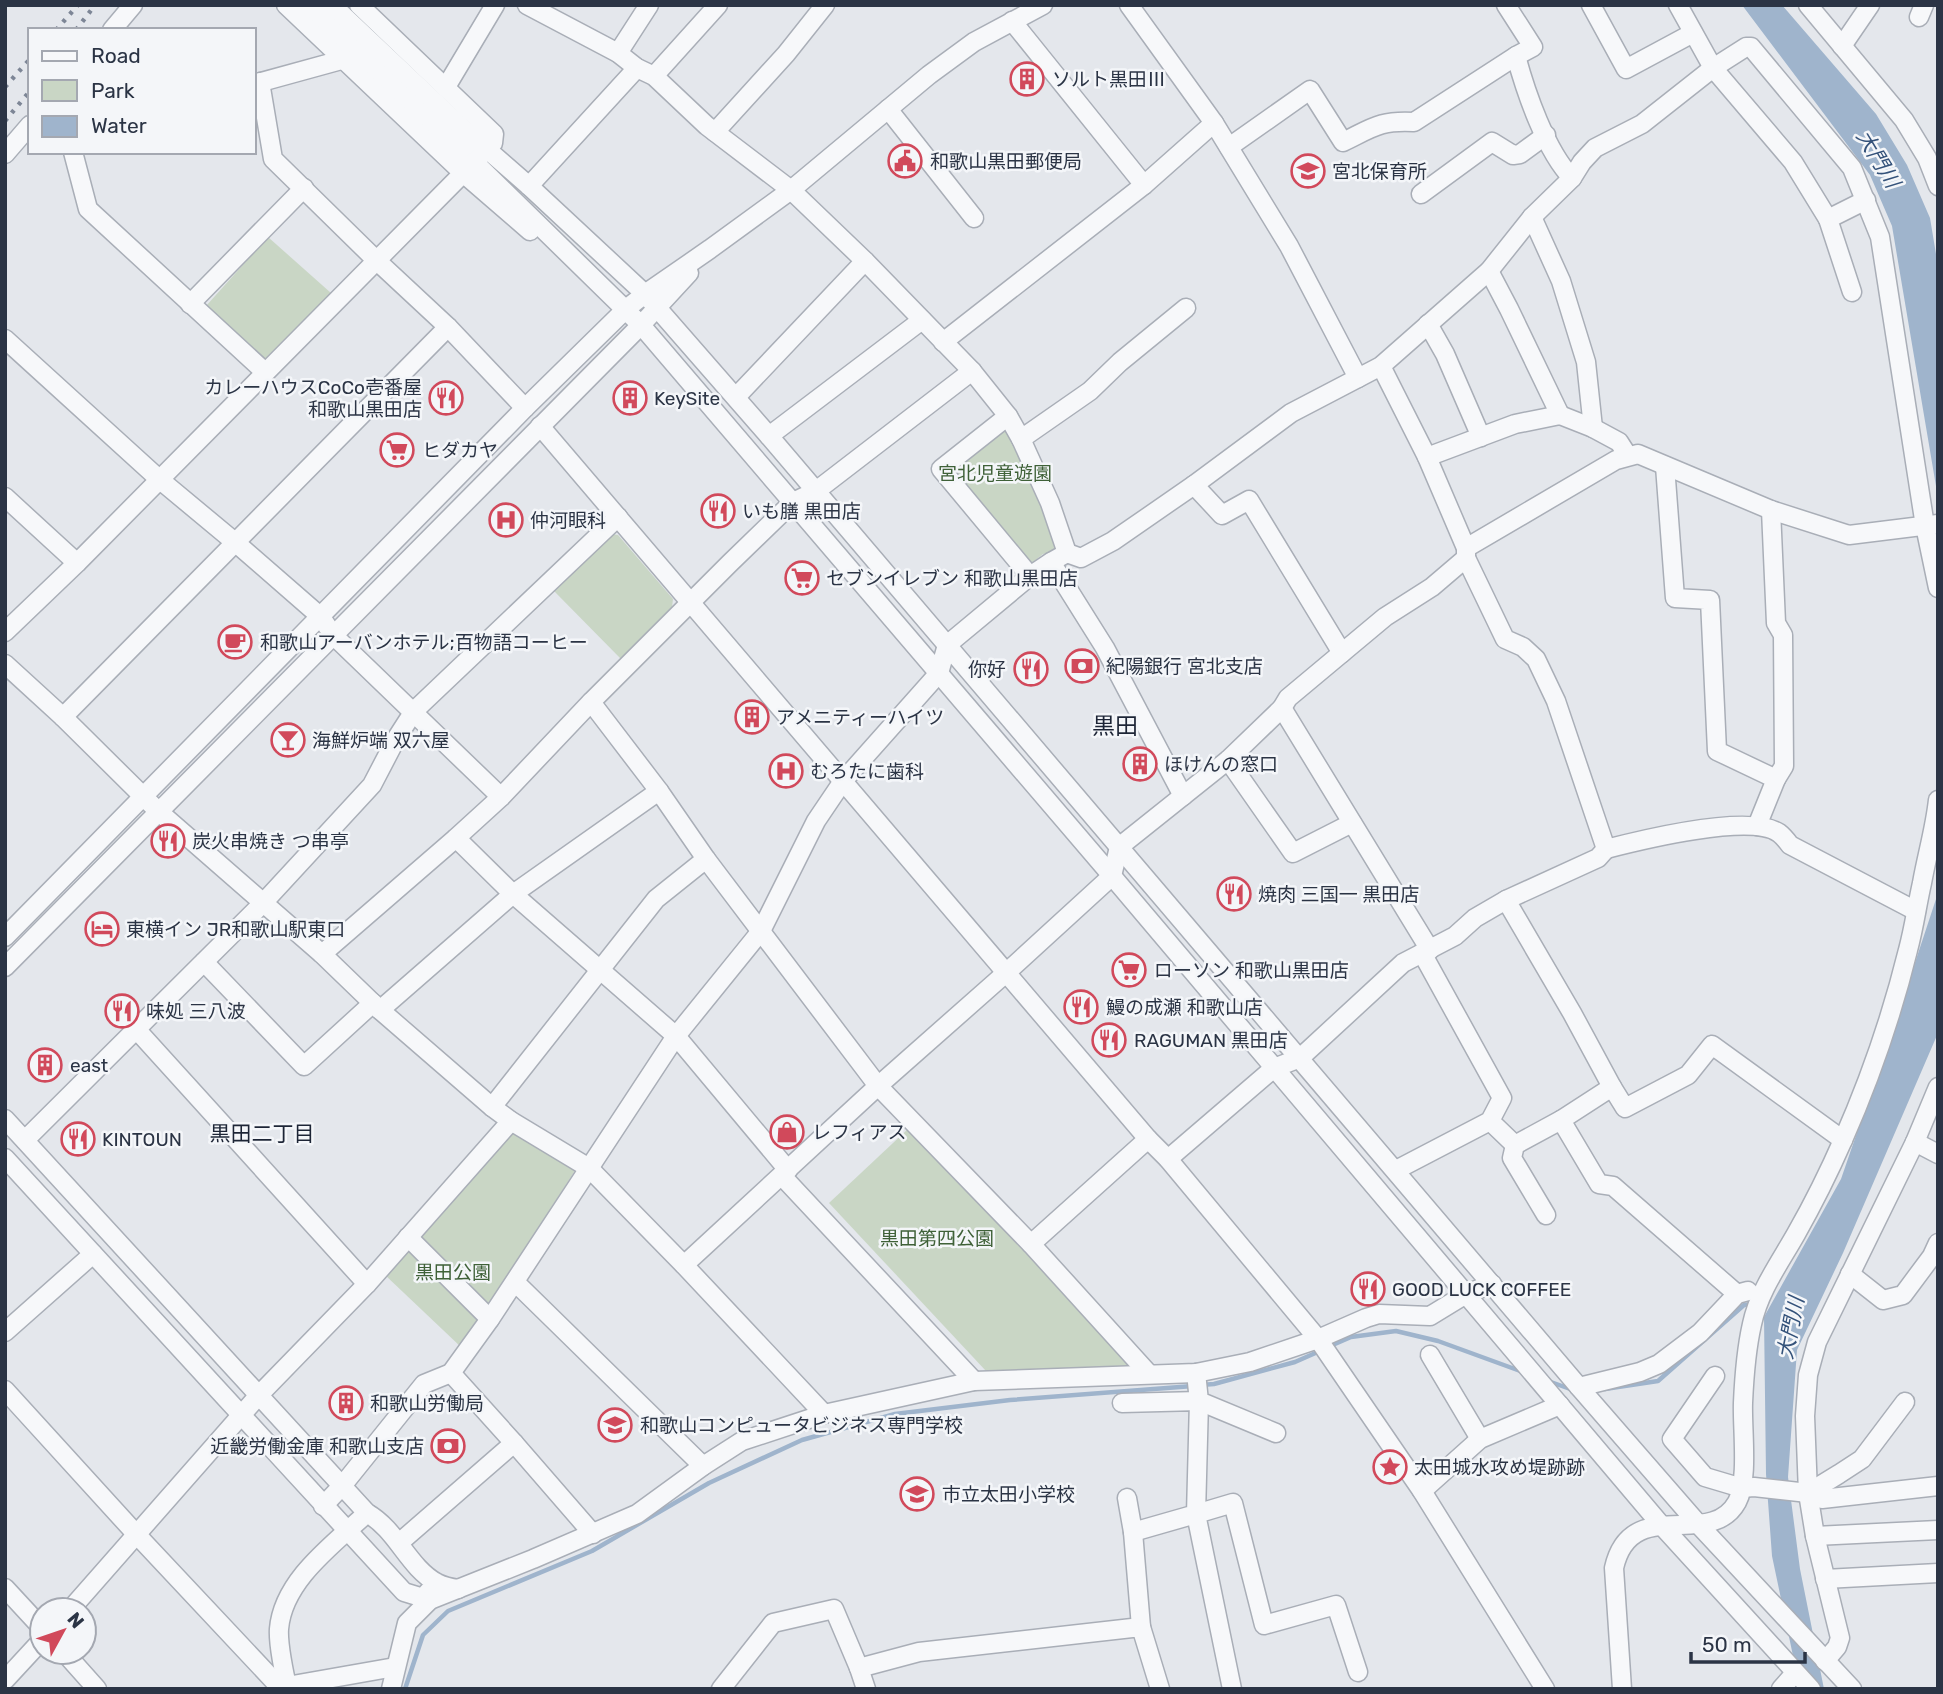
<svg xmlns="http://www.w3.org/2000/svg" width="1943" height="1694" viewBox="0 0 1943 1694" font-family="Rubik,'Noto Sans JP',sans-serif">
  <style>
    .green { fill: #c9d6c5 }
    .water { fill: #9fb4cc }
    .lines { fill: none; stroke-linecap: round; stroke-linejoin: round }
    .stream { stroke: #9fb4cc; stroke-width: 4.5 }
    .minor-casing { stroke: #a9aeb7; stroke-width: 21 }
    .minor { stroke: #f7f8fa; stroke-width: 18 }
    .rail { stroke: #7d8696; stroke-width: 4.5; stroke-dasharray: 3.5 7; stroke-linecap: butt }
    .labels { text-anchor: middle; stroke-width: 5; stroke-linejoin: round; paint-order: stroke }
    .poi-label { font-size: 19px; fill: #2b3445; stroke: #f4f6f9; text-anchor: start }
    .park-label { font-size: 19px; fill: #3f6138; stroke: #f4f6f9 }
    .water-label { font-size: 21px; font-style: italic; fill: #34527a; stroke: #f4f6f9 }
    .neighbourhood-label { font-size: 21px; fill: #1d2536; stroke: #f4f6f9 }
    .quarter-label { font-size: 23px; fill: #1d2536; stroke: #f4f6f9 }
  </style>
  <rect width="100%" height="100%" fill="#e4e7ec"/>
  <g class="green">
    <path d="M 268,237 L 331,293 L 264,360 L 206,306 Z"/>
    <path d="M 1008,425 L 1059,544 L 1054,552 L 1043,554 L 1033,562 L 1026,561 L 950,473 Z"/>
    <path d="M 612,534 L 618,535 L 673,599 L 672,607 L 621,659 L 554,591 Z"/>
    <path d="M 909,1128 L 1134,1368 L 986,1371 L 829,1203 Z"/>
    <path d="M 510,1129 L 576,1169 L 462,1348 L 385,1275 Z"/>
  </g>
  <g class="water">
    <path d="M 1742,5 L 1782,5 L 1876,114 L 1907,165 L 1930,218 L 1938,266 L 1938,498 L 1892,226 L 1870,175 Z"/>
    <path d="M 1938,893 L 1938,1033 L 1843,1253 L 1797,1350 L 1788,1477 L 1800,1569 L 1824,1689 L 1800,1689 L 1772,1556 L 1766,1474 L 1764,1317 L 1841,1179 L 1903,999 Z"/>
  </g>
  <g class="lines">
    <g class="stream">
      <path d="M 1328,1347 L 1351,1337 L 1396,1331 L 1438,1341 L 1523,1372"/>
      <path d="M 1548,1381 L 1573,1390"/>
      <path d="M 1201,1385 L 1214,1384 L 1295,1362 L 1320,1351"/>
      <path d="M 1605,1389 L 1658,1381 L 1744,1305 L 1753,1304"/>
      <path d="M 405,1689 L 423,1635 L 448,1611 L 592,1551 L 709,1483 L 802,1440 L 895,1414 L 1010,1400 L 1193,1386"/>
    </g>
    <defs>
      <g id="minor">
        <path d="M 286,5 L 463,173 L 530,231"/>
        <path d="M 309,5 L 456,144 L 641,325 L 1112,876 L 1662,1526 L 1811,1689"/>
        <path d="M 332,5 L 466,131 L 529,186 L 645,294 L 769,436 L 1579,1387 L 1699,1525 L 1852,1689"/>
        <path d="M 527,5 L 618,53 L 637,68 L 654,76 L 707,126 L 791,190 L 865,261 L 972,371 L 1008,416 L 1021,439 L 1050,503 L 1067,553"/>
        <path d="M 1129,5 L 1214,123 L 1289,246 L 1358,378"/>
        <path d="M 1506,5 L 1533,47 L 1516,56"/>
        <path d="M 1591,5 L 1626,69 L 1693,33"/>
        <path d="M 1678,5 L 1713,68 L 1793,162 L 1828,219"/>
        <path d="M 1808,5 L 1904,120 L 1927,158 L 1938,186"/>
        <path d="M 1919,17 L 1924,5"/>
        <path d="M 1012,21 L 1144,185"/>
        <path d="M 112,30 L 133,5"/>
        <path d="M 1842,46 L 1870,5"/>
        <path d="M 618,53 L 649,5"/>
        <path d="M 654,76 L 718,5"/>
        <path d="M 260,82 L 273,159 L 376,260 L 448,327 L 525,408"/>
        <path d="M 254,84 L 345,59"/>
        <path d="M 446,87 L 495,5"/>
        <path d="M 888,109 L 974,218"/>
        <path d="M 715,132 L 786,54 L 825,5"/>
        <path d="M 1229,147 L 1310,90 L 1343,142 C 1372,128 1380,120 1414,122 L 1516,56 C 1526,93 1546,151 1572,178"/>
        <path d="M 73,152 L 88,209 L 265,372"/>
        <path d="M 5,154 L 30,125"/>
        <path d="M 529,186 L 637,68"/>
        <path d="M 1421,194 L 1492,142 L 1513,155 L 1520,154 L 1546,135"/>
        <path d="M 1532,217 L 1561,281 L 1586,362 L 1593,428"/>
        <path d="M 1489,271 L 1509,309 L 1560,415"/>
        <path d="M 1852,292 L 1828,219 L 1866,200"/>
        <path d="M 190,304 L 304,188"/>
        <path d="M 1428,324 L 1445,354 L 1481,437"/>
        <path d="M 5,339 L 159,479 L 236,543 L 321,617 L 333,635 L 501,797"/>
        <path d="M 943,342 L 1144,185 L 1214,123"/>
        <path d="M 736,397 L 865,261"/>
        <path d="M 1008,416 L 941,469 L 1030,576"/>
        <path d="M 540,426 L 1148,1139 L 1168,1159 L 1318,1339 L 1422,1491 L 1545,1689"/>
        <path d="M 769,436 L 922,320"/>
        <path d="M 1021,439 L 1090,391 L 1120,362 L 1186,308"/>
        <path d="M 1427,457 L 1515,424 L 1560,415 L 1593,428 L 1619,442 L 1628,456"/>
        <path d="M 1665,466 L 1675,598 L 1710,600 L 1717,751 L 1776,779 L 1757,826"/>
        <path d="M 1194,485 L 1222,515 L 1249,500 L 1342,653"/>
        <path d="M 5,497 L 77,563"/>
        <path d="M 1771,510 L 1776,623 L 1783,635 L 1784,766 L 1776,779"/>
        <path d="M 1466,548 L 1616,460 L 1638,454 L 1771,510 L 1849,535 L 1938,524"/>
        <path d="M 1466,558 L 1505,639 L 1523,647 L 1536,659 L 1556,701 L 1606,849 L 1598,858 L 1506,900 L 1572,1013 L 1612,1087"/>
        <path d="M 1051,562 L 1105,648 L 1183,796"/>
        <path d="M 5,632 L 77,563 L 493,143 L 494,134 L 359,5"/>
        <path d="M 5,664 L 63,717 L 158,811 L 322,954 L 380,1010 L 492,1107 L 511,1121 L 589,1168 L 684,1265 L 824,1414"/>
        <path d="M 591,702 L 659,791 L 706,859 L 878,1086 L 1031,1244 L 1149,1374"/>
        <path d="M 1282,708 L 1430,950"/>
        <path d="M 63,717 L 448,327"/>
        <path d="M 1228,760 L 1293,853 L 1352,823"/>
        <path d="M 456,838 L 513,894 L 676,1036 L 788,1170"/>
        <path d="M 1606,849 C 1641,840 1750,813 1779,833 C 1783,836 1787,841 1790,845 L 1916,911"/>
        <path d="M 5,937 L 525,408 L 626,309 L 645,294 L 710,249 L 791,190 L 929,75 L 974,42 L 1043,5"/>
        <path d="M 322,954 L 456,838 L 501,797 L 591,702 L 730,563 L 793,502 L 816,491 L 972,371"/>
        <path d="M 204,962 L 304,1066 L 373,1003"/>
        <path d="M 5,967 L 641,325 L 689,273"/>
        <path d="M 380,1010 L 513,894 L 659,791"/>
        <path d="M 136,1029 L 367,1284"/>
        <path d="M 492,1107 L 656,899 L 706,859"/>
        <path d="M 5,1119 L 367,1513 C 397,1530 408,1567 437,1583 C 443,1586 451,1588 458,1589"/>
        <path d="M 1561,1120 L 1612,1087 L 1625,1108 L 1688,1075 L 1712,1045 L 1843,1140"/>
        <path d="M 1490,1121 L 1515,1145"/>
        <path d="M 25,1140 L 264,902 L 372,785 L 396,739 L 414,711 L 618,517"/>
        <path d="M 1915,1142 L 1938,1154"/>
        <path d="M 5,1158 L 404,1592 L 430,1600 L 428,1592"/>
        <path d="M 1168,1159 L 1274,1068 L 1300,1058 L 1403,963 L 1455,936 L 1475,918 L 1506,900"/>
        <path d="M 1396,1170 L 1490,1121 L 1502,1098 L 1422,953"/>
        <path d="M 782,1176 L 974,1381"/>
        <path d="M 1546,1215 L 1512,1158 L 1515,1145 L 1561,1120 L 1599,1184 L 1613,1186 L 1737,1294"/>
        <path d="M 408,1237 L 490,1319"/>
        <path d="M 1031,1244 L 1148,1139"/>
        <path d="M 684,1265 L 878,1086 L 1007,972 L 1112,876 L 1119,847 L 1228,760 L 1282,708 L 1288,698 L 1385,617 L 1432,587 L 1466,558 L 1466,548 L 1427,457 L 1381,366"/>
        <path d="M 1850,1274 L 1883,1300 L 1903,1295 L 1932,1256 L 1938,1243"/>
        <path d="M 515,1282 L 703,1466"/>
        <path d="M 5,1332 L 93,1254"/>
        <path d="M 1430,1355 L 1480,1439"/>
        <path d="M 451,1373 L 514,1443 L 593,1534"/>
        <path d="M 1196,1373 L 1199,1401 L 1276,1433"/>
        <path d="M 1715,1376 L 1672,1439 L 1705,1477 L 1742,1488 L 1754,1487 L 1808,1493 L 1822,1499 L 1938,1486"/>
        <path d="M 1579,1387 L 1640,1372 L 1659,1364 L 1700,1333 L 1737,1294 L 1748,1291"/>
        <path d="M 5,1390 L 137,1535 L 275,1682 L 287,1686 L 395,1667"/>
        <path d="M 1122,1403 L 1199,1401 L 1196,1514 L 1133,1532"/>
        <path d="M 1422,1491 L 1480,1439 L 1560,1405"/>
        <path d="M 1808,1493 L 1839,1474 L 1862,1459 L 1905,1402"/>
        <path d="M 1127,1498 L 1133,1532 L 1141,1627"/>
        <path d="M 323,1506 L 342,1486 L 424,1384 L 451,1373 L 490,1319 L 676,1036 L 761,931 L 816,821 L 843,781 L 939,673 L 947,645 L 1030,576 L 1051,562 L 1067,553 L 1081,558 L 1113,541 L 1194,485 L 1291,413 L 1381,366 L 1489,271 L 1532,217 L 1572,178 L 1582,162 L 1595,148 L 1642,124 L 1713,68 L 1746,47 L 1751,47 L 1852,168 L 1880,237 L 1925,526 L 1938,588"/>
        <path d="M 1815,1536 L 1938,1530"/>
        <path d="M 399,1543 L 514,1443"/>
        <path d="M 1825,1579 L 1938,1573"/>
        <path d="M 5,1588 L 42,1628"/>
        <path d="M 70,1610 L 259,1395 L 367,1284 L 511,1121"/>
        <path d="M 64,1652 L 97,1689"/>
        <path d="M 1825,1661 L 1837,1647 L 1840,1638 L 1815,1536 L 1808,1493 L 1805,1416 L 1808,1375 L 1817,1342 L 1915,1142 L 1938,1087"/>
        <path d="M 859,1668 L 866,1689"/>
        <path d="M 5,1680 L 42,1640"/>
        <path d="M 288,1689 C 284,1674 278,1643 279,1629 C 283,1580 334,1544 367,1513"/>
        <path d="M 391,1689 L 407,1623 L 430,1600 L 533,1559 L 637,1514 L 703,1466 L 742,1441 L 824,1414 L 974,1381 L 1196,1373 L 1250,1362 L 1318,1339 L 1366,1318 L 1379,1314 L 1430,1316 L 1466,1294 L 1492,1284"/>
        <path d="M 721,1689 L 773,1623 L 834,1609 L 859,1668 L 919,1652 L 1141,1627 L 1160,1689"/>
        <path d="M 1232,1689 L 1196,1514 L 1233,1503 L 1264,1625 L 1336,1605 L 1358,1672"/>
        <path d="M 1622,1689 L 1614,1568 C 1631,1493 1710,1551 1737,1502 C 1749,1480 1742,1429 1743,1403 C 1744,1380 1747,1346 1752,1324 C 1759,1291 1779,1264 1796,1234 C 1813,1204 1829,1172 1843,1140 C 1870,1079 1892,1015 1908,950 C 1914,928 1917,905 1922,883 C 1927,855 1935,828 1938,800"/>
        <path d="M 1781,1689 L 1795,1673"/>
      </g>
    </defs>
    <use href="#minor" class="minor-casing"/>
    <use href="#minor" class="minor"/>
    <g class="rail">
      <path d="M 56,30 L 78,5"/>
      <path d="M 76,30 L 95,5"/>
      <path d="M 5,87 L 30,59"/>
      <path d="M 5,121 L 30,91"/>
    </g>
  </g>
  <defs>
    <symbol id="building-ring" viewBox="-11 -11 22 22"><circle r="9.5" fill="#f4f6f9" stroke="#d1495b" stroke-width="1.5"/><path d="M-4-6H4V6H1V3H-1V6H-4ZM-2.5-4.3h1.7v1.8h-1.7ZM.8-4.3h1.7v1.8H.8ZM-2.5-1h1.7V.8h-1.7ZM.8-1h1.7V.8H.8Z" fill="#d1495b"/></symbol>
    <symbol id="civic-ring" viewBox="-11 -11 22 22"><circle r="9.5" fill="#f4f6f9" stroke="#d1495b" stroke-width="1.5"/><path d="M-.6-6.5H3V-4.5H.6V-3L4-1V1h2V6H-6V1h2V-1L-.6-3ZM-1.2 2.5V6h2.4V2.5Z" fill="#d1495b"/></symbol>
    <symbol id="school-ring" viewBox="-11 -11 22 22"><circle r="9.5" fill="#f4f6f9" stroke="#d1495b" stroke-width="1.5"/><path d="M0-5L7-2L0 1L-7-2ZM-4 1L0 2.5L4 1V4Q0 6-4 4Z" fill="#d1495b"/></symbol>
    <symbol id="restaurant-ring" viewBox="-11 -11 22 22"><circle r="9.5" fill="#f4f6f9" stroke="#d1495b" stroke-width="1.5"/><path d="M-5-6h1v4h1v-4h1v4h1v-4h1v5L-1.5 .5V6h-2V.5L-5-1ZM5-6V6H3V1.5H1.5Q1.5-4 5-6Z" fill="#d1495b"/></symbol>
    <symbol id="supermarket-ring" viewBox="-11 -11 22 22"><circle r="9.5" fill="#f4f6f9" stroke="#d1495b" stroke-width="1.5"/><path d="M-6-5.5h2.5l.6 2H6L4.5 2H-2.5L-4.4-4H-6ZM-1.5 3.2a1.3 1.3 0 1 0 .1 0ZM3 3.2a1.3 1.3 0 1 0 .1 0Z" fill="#d1495b"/></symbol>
    <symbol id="hospital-ring" viewBox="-11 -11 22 22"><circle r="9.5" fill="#f4f6f9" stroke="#d1495b" stroke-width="1.5"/><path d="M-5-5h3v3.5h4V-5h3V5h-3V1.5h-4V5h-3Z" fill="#d1495b"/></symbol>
    <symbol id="cafe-ring" viewBox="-11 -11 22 22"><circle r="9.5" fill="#f4f6f9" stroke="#d1495b" stroke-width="1.5"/><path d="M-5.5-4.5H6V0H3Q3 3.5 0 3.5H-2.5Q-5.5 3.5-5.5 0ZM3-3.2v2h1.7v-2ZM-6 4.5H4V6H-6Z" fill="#d1495b"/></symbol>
    <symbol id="bank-ring" viewBox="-11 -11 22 22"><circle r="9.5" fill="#f4f6f9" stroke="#d1495b" stroke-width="1.5"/><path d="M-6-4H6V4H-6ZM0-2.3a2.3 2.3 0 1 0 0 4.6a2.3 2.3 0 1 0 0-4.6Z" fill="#d1495b"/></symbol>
    <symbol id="bar-ring" viewBox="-11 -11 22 22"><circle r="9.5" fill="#f4f6f9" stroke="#d1495b" stroke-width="1.5"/><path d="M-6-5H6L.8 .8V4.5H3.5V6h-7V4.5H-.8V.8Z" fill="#d1495b"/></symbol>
    <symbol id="hotel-ring" viewBox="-11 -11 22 22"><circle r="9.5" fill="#f4f6f9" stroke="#d1495b" stroke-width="1.5"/><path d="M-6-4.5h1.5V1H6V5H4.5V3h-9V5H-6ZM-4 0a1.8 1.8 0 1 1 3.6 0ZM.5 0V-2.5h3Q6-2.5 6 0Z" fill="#d1495b"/></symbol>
    <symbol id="shop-ring" viewBox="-11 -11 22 22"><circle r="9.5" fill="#f4f6f9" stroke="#d1495b" stroke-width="1.5"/><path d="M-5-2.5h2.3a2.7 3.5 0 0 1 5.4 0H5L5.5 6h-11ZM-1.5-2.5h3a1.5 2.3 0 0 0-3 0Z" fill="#d1495b"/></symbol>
    <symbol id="sight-ring" viewBox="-11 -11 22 22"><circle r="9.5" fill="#f4f6f9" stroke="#d1495b" stroke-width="1.5"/><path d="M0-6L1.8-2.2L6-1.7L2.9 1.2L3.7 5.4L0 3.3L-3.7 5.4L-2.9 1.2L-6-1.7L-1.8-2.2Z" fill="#d1495b"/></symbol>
  </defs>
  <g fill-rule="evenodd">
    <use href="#building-ring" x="1008" y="60" width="38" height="38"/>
    <use href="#civic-ring" x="886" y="142" width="38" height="38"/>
    <use href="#school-ring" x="1289" y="152" width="38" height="38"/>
    <use href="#restaurant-ring" x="427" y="379" width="38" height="38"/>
    <use href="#building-ring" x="611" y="379" width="38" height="38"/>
    <use href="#supermarket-ring" x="378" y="431" width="38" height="38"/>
    <use href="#restaurant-ring" x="699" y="492" width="38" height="38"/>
    <use href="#hospital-ring" x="487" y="501" width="38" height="38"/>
    <use href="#supermarket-ring" x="783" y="559" width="38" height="38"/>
    <use href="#cafe-ring" x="216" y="623" width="38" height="38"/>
    <use href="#bank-ring" x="1063" y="647" width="38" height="38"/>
    <use href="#restaurant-ring" x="1012" y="650" width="38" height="38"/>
    <use href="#building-ring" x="733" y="698" width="38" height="38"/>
    <use href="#bar-ring" x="269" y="721" width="38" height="38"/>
    <use href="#building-ring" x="1121" y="745" width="38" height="38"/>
    <use href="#hospital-ring" x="767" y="752" width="38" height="38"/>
    <use href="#restaurant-ring" x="149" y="822" width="38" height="38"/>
    <use href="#restaurant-ring" x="1215" y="875" width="38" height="38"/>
    <use href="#hotel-ring" x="83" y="910" width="38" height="38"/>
    <use href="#supermarket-ring" x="1110" y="951" width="38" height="38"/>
    <use href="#restaurant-ring" x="1062" y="988" width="38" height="38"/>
    <use href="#restaurant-ring" x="103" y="992" width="38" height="38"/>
    <use href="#restaurant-ring" x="1090" y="1021" width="38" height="38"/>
    <use href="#building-ring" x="26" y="1046" width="38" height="38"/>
    <use href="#shop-ring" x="768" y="1113" width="38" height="38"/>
    <use href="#restaurant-ring" x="59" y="1120" width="38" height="38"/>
    <use href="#restaurant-ring" x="1349" y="1270" width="38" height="38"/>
    <use href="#building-ring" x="327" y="1384" width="38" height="38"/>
    <use href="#school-ring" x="596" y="1406" width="38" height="38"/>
    <use href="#bank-ring" x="429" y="1427" width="38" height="38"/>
    <use href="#sight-ring" x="1371" y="1448" width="38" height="38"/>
    <use href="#school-ring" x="898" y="1475" width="38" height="38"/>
  </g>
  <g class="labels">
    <g class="poi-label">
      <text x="1052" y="86">ソルト黒田Ⅲ</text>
      <text x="930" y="168">和歌山黒田郵便局</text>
      <text x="1332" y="178">宮北保育所</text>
      <text x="422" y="394" text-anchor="end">カレーハウスCoCo壱番屋<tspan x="422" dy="22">和歌山黒田店</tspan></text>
      <text x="654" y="405">KeySite</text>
      <text x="422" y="457">ヒダカヤ</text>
      <text x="742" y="518">いも膳 黒田店</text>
      <text x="530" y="527">仲河眼科</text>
      <text x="826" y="585">セブンイレブン 和歌山黒田店</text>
      <text x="260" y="649">和歌山アーバンホテル;百物語コーヒー</text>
      <text x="1106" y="673">紀陽銀行 宮北支店</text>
      <text x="1006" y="676" text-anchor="end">你好</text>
      <text x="776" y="724">アメニティーハイツ</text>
      <text x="312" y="747">海鮮炉端 双六屋</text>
      <text x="1164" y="771">ほけんの窓口</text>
      <text x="810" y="778">むろたに歯科</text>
      <text x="192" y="848">炭火串焼き つ串亭</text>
      <text x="1258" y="901">焼肉 三国一 黒田店</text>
      <text x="126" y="936">東横イン JR和歌山駅東口</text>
      <text x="1154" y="977">ローソン 和歌山黒田店</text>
      <text x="1106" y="1014">鰻の成瀬 和歌山店</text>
      <text x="146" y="1018">味処 三八波</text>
      <text x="1134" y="1047">RAGUMAN 黒田店</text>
      <text x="70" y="1072">east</text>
      <text x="812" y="1139">レフィアス</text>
      <text x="102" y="1146">KINTOUN</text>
      <text x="1392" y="1296">GOOD LUCK COFFEE</text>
      <text x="370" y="1410">和歌山労働局</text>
      <text x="640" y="1432">和歌山コンピュータビジネス専門学校</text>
      <text x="424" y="1453" text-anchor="end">近畿労働金庫 和歌山支店</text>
      <text x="1414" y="1474">太田城水攻め堤跡跡</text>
      <text x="942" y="1501">市立太田小学校</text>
    </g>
    <g class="park-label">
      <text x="995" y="480">宮北児童遊園</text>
      <text x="937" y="1245">黒田第四公園</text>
      <text x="453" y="1279">黒田公園</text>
    </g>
    <g class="water-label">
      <text transform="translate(1878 159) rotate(59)" y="7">大門川</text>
      <text transform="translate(1791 1328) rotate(-79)" y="7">大門川</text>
    </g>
    <g class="neighbourhood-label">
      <text x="262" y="1141">黒田二丁目</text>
    </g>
    <g class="quarter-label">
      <text x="1115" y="734">黒田</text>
    </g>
  </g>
  <rect width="1943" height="1694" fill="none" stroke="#2b3445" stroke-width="14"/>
  <rect x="28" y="28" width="228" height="126" fill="#f4f6f9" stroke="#a4a8b1" stroke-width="2"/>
  <rect x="42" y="51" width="35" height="10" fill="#f7f8fa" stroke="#a4a8b1" stroke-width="2"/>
  <text x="91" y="63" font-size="21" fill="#2b3445">Road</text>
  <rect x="42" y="80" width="35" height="21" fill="#c9d6c5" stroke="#a4a8b1" stroke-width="2"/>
  <text x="91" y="98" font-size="21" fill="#2b3445">Park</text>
  <rect x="42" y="116" width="35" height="21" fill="#9fb4cc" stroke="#a4a8b1" stroke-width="2"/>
  <text x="91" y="133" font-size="21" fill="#2b3445">Water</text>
  <g transform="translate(63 1631) rotate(50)"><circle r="33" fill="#f4f6f9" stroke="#a4a8b1" stroke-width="2"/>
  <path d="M0-5L12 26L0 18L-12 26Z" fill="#d1495b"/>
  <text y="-10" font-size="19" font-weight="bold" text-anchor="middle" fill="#2b3445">N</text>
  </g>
  <path d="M1691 1652v10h114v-10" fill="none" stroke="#2b3445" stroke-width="3.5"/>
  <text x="1702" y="1652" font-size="21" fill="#2b3445" stroke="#f4f6f9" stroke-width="5" paint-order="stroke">50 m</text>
</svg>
